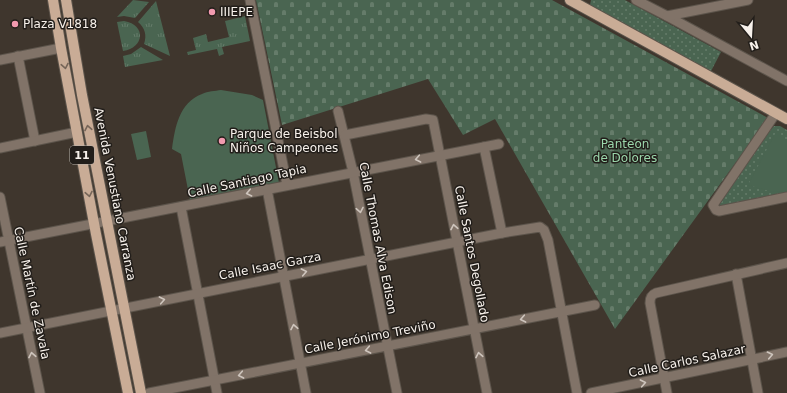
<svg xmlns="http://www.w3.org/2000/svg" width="787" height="393" viewBox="0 0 787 393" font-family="'DejaVu Sans',sans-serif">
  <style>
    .grass { fill: url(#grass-tufts) }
    .cemetery { fill: url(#cemetery-stones) }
    .park { fill: url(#park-dots) }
    .pitch { fill: #4a6551 }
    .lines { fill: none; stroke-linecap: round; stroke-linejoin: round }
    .minor-casing { stroke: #5c544b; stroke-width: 11 }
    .major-casing { stroke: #5c544b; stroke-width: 12 }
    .minor { stroke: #817368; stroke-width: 9 }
    .major { stroke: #c9ac96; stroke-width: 10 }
    .oneway { stroke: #766558 }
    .oneway2 { stroke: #cec5bd }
    .poi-dot { fill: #f29aaf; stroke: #221e1a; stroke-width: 1.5 }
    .labels { text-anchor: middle; stroke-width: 3; stroke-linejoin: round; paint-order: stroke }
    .shield { fill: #221e1a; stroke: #b7b2ac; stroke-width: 1 }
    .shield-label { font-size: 11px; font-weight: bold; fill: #f7f1eb }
    .poi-label { font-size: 12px; fill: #f7f1eb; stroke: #221e1a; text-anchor: start }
    .park-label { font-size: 12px; fill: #9bd6ab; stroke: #221e1a }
    .street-label { font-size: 12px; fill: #f7f1eb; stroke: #221e1a }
  </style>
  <defs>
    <pattern id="grass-tufts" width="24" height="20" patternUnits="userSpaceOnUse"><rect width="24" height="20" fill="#4a6551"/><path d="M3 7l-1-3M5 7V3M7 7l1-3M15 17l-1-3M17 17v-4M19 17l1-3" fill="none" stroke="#657c6a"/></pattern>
    <pattern id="cemetery-stones" width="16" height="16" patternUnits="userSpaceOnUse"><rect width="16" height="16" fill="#4a6551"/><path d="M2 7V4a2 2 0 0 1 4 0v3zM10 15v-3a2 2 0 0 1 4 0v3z" fill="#657c6a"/></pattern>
    <pattern id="park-dots" width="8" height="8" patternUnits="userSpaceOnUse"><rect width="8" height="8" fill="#4a6551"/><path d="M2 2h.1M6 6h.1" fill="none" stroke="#657c6a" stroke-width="1.8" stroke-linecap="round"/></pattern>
  </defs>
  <rect width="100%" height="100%" fill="#3f362d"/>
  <g class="grass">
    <path d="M 133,0 L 149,2 L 135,18 L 124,16 L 117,17 Z"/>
    <path d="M 156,1 L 170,56 L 144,44 C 147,35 145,28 138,22 Z"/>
    <path d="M 245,16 L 250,41 L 222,47 L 224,54 L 219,56 L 217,49 L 188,55 L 187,52 L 196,50 L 193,38 L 206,34 L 208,42 L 229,37 L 225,21 Z"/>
    <path d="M 124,21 C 147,25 144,48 123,51 L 117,22 Z"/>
    <path d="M 141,47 L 163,60 L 125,67 L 123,56 L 131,54 Z"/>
  </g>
  <path class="cemetery" d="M 256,0 L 552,0 L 768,118 L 615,329 L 495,119 L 463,135 L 428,79 L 282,125 Z"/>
  <g class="park">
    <path d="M 591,0 L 625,0 L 721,52 L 710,73 L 592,8 L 590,5 Z"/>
    <path d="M 774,126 L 780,126 L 787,130 L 787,197 L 717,208 L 767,134 Z"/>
  </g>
  <g class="pitch">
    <path d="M 221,90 L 252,95 L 263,100 L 279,183 L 190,200 L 181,154 L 172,149 C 175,127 179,103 202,94 C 208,91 215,91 221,90 Z"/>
    <path d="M 146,131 L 151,157 L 137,160 L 131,134 Z"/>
    <path d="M 775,134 L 787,140 L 787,191 L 773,192 L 748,185 Z"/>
  </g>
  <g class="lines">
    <defs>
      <g id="minor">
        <path d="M 250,0 L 287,185"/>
        <path d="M 636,0 L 667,16 L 787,81"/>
        <path d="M 667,16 L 748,0"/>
        <path d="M 18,56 L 35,141"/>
        <path d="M 0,60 L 61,48"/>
        <path d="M 338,111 L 353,172 L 397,393"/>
        <path d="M 776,113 L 713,205 L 716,210 L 719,211 L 787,197"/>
        <path d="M 345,135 L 426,119 L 433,120 L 487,393"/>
        <path d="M 484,147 L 502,233"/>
        <path d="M 0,148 L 77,132"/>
        <path d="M 267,189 L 306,393"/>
        <path d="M 0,197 L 40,393"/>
        <path d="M 181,207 L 217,393"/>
        <path d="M 0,242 L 499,144"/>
        <path d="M 736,274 L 758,393"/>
        <path d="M 0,333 L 502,233 L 540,227 L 544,230 L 548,240 L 577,393"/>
        <path d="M 149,393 L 595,305"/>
        <path d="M 591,393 L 787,352"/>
        <path d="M 667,393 L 650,303 C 650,298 651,295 656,293 L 787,263"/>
      </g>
      <g id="major">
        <path d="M 53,0 L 61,48 L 96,234 L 128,393"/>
        <path d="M 66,0 L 82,95 L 141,393"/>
        <path d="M 570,0 L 787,119"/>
      </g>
    </defs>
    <use href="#minor" class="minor-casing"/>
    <use href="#major" class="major-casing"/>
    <use href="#minor" class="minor"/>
    <use href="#major" class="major"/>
  </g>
  <defs><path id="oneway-chevron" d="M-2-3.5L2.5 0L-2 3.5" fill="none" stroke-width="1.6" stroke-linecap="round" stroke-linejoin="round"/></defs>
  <g class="oneway">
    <use href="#oneway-chevron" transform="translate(65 66) rotate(79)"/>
    <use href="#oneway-chevron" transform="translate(88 128) rotate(-101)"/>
    <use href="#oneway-chevron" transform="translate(89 194) rotate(79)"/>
  </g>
  <g class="oneway2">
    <use href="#oneway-chevron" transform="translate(418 159) rotate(169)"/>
    <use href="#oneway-chevron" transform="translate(249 193) rotate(168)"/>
    <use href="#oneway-chevron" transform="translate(360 210) rotate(79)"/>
    <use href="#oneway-chevron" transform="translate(454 227) rotate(-101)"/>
    <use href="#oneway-chevron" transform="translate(304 272) rotate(-11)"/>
    <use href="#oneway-chevron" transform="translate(162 300) rotate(-11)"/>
    <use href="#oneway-chevron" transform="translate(523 319) rotate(169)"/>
    <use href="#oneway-chevron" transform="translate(294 327) rotate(-101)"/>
    <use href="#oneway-chevron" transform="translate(368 350) rotate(169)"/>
    <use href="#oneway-chevron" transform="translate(32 355) rotate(-101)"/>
    <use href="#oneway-chevron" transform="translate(479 355) rotate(-101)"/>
    <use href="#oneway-chevron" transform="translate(770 355) rotate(-12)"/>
    <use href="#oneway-chevron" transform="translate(241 375) rotate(169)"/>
    <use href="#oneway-chevron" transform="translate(643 383) rotate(-11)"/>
  </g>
  <g class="poi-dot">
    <circle cx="212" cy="12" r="4"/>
    <circle cx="15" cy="24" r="4"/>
    <circle cx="222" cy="141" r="4"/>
  </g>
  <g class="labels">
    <rect class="shield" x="70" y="146" width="24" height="18" rx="3"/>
    <g class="shield-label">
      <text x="82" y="159">11</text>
    </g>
    <g class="poi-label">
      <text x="220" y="16">IIIEPE</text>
      <text x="23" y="28">Plaza V1818</text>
      <text x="230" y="138">Parque de Beisbol<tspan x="230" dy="14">Niños Campeones</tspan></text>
    </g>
    <g class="park-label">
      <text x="625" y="148">Panteon<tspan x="625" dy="14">de Dolores</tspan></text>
    </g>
    <g class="street-label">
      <text transform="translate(247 181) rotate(-12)" y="4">Calle Santiago Tapia</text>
      <text transform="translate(115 194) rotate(79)" y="4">Avenida Venustiano Carranza</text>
      <text transform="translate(378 238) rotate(79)" y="4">Calle Thomas Alva Edison</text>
      <text transform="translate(472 254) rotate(79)" y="4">Calle Santos Degollado</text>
      <text transform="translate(270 266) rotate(-11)" y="4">Calle Isaac Garza</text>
      <text transform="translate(32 293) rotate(78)" y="4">Calle Martín de Zavala</text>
      <text transform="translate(370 337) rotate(-11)" y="4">Calle Jerónimo Treviño</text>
      <text transform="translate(687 361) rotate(-12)" y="4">Calle Carlos Salazar</text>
    </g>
  </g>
  <g transform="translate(751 36) rotate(162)" stroke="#221e1a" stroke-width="3" paint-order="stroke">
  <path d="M0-3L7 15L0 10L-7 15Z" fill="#f7f1eb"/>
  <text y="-6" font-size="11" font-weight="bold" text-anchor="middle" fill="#f7f1eb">N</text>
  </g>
</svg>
